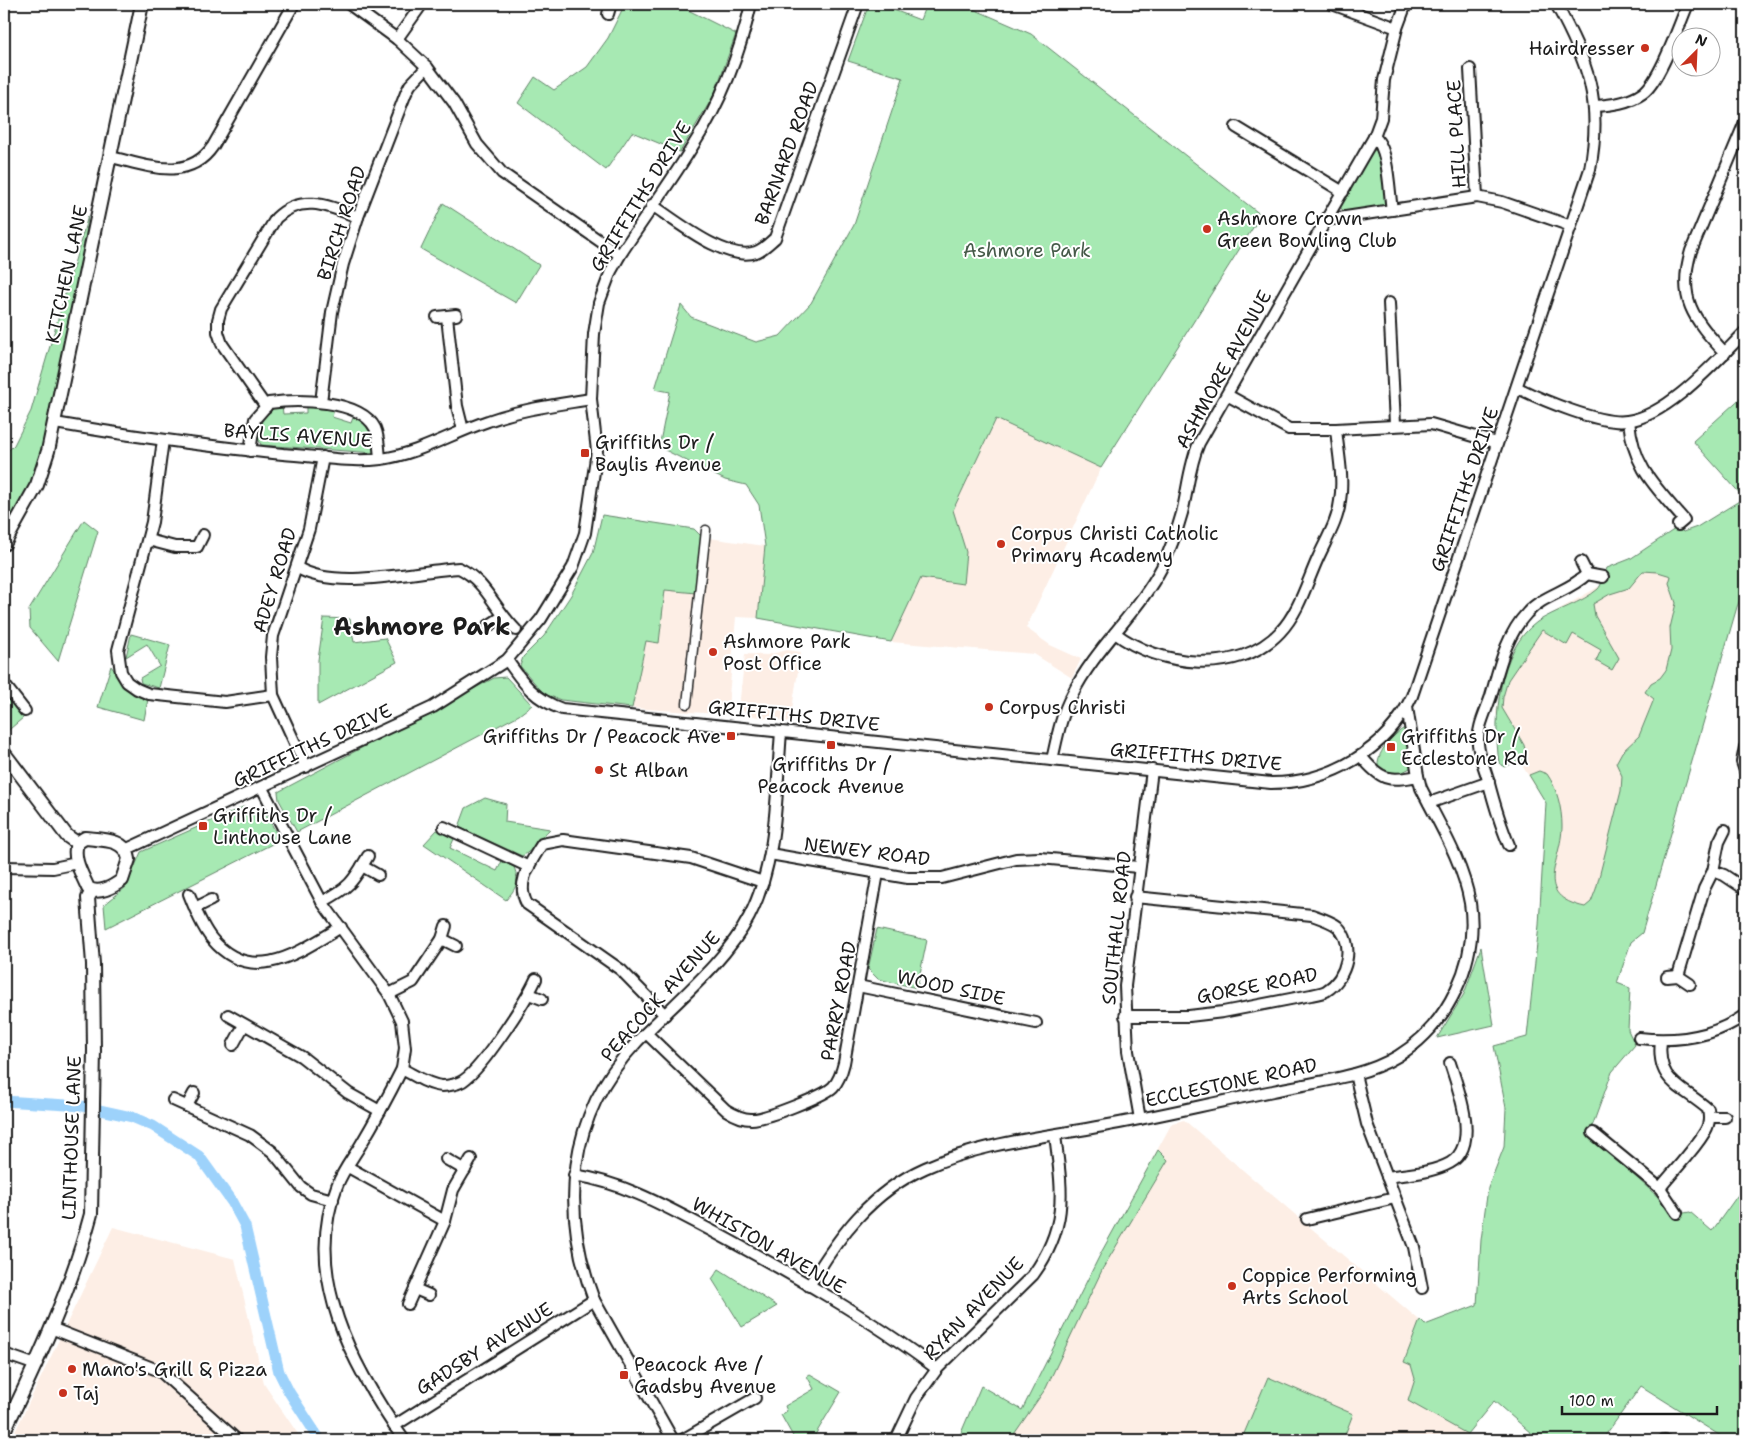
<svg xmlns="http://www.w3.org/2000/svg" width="1749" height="1444" viewBox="0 0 1749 1444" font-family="'Shantell Sans',sans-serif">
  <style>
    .built { fill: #fdeee5 }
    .green { fill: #a7e9b3; stroke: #628268 }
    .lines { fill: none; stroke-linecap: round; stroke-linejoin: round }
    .canal { stroke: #9dd2fb; stroke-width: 11 }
    .pedestrian-casing { stroke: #1c1c1c; stroke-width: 11 }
    .minor-casing { stroke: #1c1c1c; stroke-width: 14 }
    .tertiary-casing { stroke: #1c1c1c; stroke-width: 16 }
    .pedestrian { stroke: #fff; stroke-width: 8 }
    .minor { stroke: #fff; stroke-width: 10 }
    .tertiary { stroke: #fff; stroke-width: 12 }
    .poi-dot { fill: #c8321e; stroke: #fff; stroke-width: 2 }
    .labels { text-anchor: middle; stroke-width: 4; stroke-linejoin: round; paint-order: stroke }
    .poi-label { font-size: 19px; fill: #1c1c1c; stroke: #fff; text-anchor: start }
    .street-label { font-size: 19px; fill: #1c1c1c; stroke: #fff }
    .park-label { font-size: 19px; fill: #465a49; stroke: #fff }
    .district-label { font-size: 24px; font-weight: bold; fill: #1c1c1c; stroke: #fff }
  </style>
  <rect width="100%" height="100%" fill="#fff"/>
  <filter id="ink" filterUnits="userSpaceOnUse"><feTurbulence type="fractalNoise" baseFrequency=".02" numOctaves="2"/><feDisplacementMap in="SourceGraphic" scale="10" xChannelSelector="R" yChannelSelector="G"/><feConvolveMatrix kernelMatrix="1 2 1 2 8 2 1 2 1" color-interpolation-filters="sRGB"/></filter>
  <g filter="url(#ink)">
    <g class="built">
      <path d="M 996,419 L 1101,468 L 1026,628 L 1050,645 L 1081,659 L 1072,678 L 1034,654 L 891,642 Z"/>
      <path d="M 1692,533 L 1708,547 L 1597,931 L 1539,925 L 1546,803 L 1505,739 L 1496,713 L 1502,679 L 1521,636 L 1537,622 Z"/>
      <path d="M 702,537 L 765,546 L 758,618 L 736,617 L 728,708 L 719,714 L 632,708 L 646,641 L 659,642 L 665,590 L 696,593 Z"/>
      <path d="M 787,650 L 801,652 L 790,722 L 748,715 L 739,707 L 745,654 L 767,655 Z"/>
      <path d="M 1184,1120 L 1425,1325 L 1494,1401 L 1462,1440 L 958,1440 L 981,1386 L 1022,1410 L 1102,1251 L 1172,1123 Z"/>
      <path d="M 113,1227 L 235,1259 L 264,1384 L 302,1440 L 11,1440 Z"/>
    </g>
    <g class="green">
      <path d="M 625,4 L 676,4 L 736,34 L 714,95 L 680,152 L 632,132 L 606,170 L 518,103 L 535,77 L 554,90 L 587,67 L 608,38 Z"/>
      <path d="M 869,4 L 878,4 L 920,20 L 926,4 L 962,4 L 1031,34 L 1261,215 L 1101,468 L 996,419 L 953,510 L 966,552 L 963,584 L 921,578 L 891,642 L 758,618 L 765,546 L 759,505 L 746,485 L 725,480 L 659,447 L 670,392 L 655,389 L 681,305 L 691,317 L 756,342 L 780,336 L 811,303 L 854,225 L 903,78 L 848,61 Z"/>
      <path d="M 1375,150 L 1381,152 L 1386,205 L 1346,214 L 1340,207 L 1371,152 Z"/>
      <path d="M 443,203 L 539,265 L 516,303 L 421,249 Z"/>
      <path d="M 88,216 L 82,268 L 58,391 L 34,483 L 4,531 L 4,455 L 14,445 L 31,411 Z"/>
      <path d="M 1745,394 L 1745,587 L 1737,607 L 1642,933 L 1631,942 L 1617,983 L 1630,988 L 1628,1030 L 1635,1045 L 1612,1072 L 1589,1135 L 1658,1197 L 1672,1215 L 1690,1212 L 1712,1231 L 1745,1185 L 1745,1440 L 1727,1440 L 1641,1386 L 1602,1440 L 1539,1440 L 1494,1401 L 1467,1434 L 1408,1401 L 1415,1379 L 1411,1365 L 1404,1362 L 1420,1320 L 1425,1325 L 1477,1305 L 1481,1240 L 1488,1188 L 1504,1147 L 1506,1108 L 1494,1046 L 1527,1037 L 1539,925 L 1546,803 L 1529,775 L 1539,771 L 1547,774 C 1557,788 1562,809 1562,826 C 1562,862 1531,895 1585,907 L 1591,902 L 1596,889 L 1621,791 L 1622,776 L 1616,763 L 1622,752 L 1639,736 L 1654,699 L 1645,692 L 1651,683 L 1660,678 L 1666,670 L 1671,650 L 1670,628 L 1676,603 L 1669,583 L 1671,576 L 1658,572 L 1643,571 L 1629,588 L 1610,594 L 1593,604 L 1595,616 L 1619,658 L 1612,670 L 1596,661 L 1601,650 L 1573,634 L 1567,645 L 1542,630 L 1508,680 L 1503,697 L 1502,708 L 1524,745 L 1527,759 L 1523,765 L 1519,760 L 1504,767 L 1499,763 C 1493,719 1498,650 1537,622 C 1555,610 1582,603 1598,589 C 1602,585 1604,574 1607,568 L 1630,559 L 1678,527 L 1683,532 L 1697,527 L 1744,498 L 1693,441 Z"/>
      <path d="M 306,404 L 334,409 L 332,417 L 351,423 L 354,415 C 373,426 375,433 375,453 L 261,445 L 257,436 L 265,412 L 282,405 L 283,414 L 306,413 Z"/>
      <path d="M 602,515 L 694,529 L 702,537 L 696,593 L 665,590 L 659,643 L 646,641 L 632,708 L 561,700 L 544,694 L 520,666 L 523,657 L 544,636 L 571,595 L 593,553 Z"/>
      <path d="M 84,520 L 98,531 L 58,661 L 30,628 L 29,610 Z"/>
      <path d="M 324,618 L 350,619 L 354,642 L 385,638 L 397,662 L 318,705 L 318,660 Z"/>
      <path d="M 131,634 L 170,645 L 159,688 L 141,683 L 140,678 L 160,666 L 147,644 L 126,657 Z"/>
      <path d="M 111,666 L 129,691 L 148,699 L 144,720 L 98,707 Z"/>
      <path d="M 506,677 L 532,705 L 519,715 L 297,832 L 279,800 L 278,792 L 494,678 Z"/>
      <path d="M 4,679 L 30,712 L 4,734 Z"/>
      <path d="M 1405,728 L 1412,767 L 1399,774 L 1387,771 L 1378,765 C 1377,752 1394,733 1405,728 Z"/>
      <path d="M 485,798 L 506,804 L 505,822 L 550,829 C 541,837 533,851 522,856 L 459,827 L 466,808 Z"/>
      <path d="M 243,807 L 264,810 L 280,840 L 106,928 L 104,905 L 126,887 L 141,852 Z"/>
      <path d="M 437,830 L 454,839 L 450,848 L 497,871 L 502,861 L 514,867 C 520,883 516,888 506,900 L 424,844 Z"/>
      <path d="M 877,929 L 927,940 L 917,988 L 878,979 L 868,969 Z"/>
      <path d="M 1481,947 L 1494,1025 L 1437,1038 L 1464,994 Z"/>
      <path d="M 1158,1150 L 1168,1160 L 1103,1268 L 1046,1388 L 1010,1440 L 958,1440 L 981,1386 L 1022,1410 L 1102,1251 Z"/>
      <path d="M 719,1269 L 777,1306 L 742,1327 L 712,1279 Z"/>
      <path d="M 810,1374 L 841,1392 L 812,1440 L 795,1440 L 781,1415 L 787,1411 L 785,1406 L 814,1389 L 807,1376 Z"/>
      <path d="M 1268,1377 L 1353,1414 L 1343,1440 L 1254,1440 L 1243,1436 Z"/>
    </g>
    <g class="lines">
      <path class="canal" d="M 4,1101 L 82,1106 L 132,1117 L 153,1126 L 199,1156 L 232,1202 L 245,1226 L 279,1372 L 289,1392 L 320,1440"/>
      <defs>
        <path id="pedestrian" d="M 687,704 L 706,530"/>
        <g id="minor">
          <path d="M 349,4 L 397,39 L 427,67 L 454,103 L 477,144 L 502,173 L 620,255"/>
          <path d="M 1332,4 L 1397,28"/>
          <path d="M 608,14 L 611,4"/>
          <path d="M 397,39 L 422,4"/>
          <path d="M 1470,69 L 1477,197"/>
          <path d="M 1595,106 C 1611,105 1629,103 1643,93 C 1660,81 1679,25 1688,4"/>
          <path d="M 1236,127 L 1343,192"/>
          <path d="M 111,157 C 146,165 188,183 213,146 L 294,4"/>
          <path d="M 652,205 C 675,220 727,263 756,252 C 764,249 769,243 775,238 L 858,4"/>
          <path d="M 1392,210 C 1389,193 1389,147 1374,137 L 1381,118 L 1384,80 L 1397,28 L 1406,4"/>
          <path d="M 1326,220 L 1374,137"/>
          <path d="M 1389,303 L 1395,424"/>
          <path d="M 437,317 L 456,315"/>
          <path d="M 447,317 L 457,406 L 463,430"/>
          <path d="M 1725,353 C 1693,319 1677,298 1691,251 L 1745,122"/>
          <path d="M 1518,388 C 1542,400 1601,425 1627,421 C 1668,416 1716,361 1745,332"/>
          <path d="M 1227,395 L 1289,429 L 1336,429 L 1431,424 L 1497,443"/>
          <path d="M 321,402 L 332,312 L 343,264 L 358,217 L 406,93 L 410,85 L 427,67"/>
          <path d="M 266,407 L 222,344 L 218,332 L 218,320 L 221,309 L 276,218 C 302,193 329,206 358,217"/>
          <path d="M 1629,421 C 1633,467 1655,486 1684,520 L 1678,525"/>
          <path d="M 55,423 C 130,436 206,446 283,454 C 315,456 349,463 381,459 C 419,454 452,433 488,421 C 521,409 555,405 591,399"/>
          <path d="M 163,440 L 152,522 L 118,650 L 121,672 L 127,682 L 137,689 L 149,694 L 225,702 L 273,695"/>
          <path d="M 250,451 L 255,419 L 269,403 C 296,399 360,399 375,428 C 379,437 379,449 380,459"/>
          <path d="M 148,540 L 175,547 L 197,547 L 203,535"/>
          <path d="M 1581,562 L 1587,574 L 1603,577"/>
          <path d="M 298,568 C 336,591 414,571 459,568 C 486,581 495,610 516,630"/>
          <path d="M 488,626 L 502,617"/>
          <path d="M 1115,633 C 1159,667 1239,676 1280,632 C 1299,612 1307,582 1318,558 C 1326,540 1338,521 1340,501 C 1344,478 1338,452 1336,429"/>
          <path d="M 507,660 C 524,684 534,699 562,709 L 1271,783 C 1330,783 1387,750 1412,696 L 1590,169 C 1603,101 1588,63 1556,4"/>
          <path d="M 4,684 L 25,711"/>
          <path d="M 1407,707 L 1418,776"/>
          <path d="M 1745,747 L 1742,762 L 1745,771"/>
          <path d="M 1052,760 C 1057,738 1061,715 1072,695 C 1095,648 1138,613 1162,567 C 1170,550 1177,531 1182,513 C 1188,489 1189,466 1199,443 L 1326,220 L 1477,197 L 1502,202 L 1571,226"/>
          <path d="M 306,767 L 273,695 L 271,657 L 273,636 L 309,529 L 323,457"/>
          <path d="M 262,788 L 322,902 L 389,994 L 402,1021 L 405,1048 L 402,1069 C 389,1095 375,1121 360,1146 C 352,1159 342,1172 337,1186 C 302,1275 353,1368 404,1440"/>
          <path d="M 1429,803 L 1489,782"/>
          <path d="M 444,827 L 529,867"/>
          <path d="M 1509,845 C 1500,824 1494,803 1488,780 C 1485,769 1479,756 1478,744 C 1477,728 1486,711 1491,696 C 1499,668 1506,635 1527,613 C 1543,595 1570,591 1587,574"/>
          <path d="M 125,850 L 433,707 L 507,660 L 541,619 L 573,567 L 585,533 L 597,451 L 591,399 L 594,334 L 599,303 L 611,271 L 620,255 C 644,218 671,182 694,144 C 721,102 740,53 751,4"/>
          <path d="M 770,854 L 908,878 L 942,878 L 1016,859 L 1040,858 L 1138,867"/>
          <path d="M 362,866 L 378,875"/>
          <path d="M 4,867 L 53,868 L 77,863"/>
          <path d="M 1713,871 L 1724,875 L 1745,889"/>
          <path d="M 189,894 C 195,909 202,927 212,939 C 252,987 299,952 341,927"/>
          <path d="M 322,902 C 349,888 353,882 368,856"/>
          <path d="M 195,908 L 211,900"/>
          <path d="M 442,939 L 456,946"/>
          <path d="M 1678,976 L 1704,889 L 1713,871 L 1719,842 L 1725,830"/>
          <path d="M 1667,977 L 1678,976 L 1690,984"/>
          <path d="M 858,986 L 1036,1023"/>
          <path d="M 389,994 L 413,982 L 442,939 L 446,926"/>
          <path d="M 529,994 L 542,999"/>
          <path d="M 228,1015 L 302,1057 L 348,1093 L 380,1111"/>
          <path d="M 665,1015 L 621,970 L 527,904 C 515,883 531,862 542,844 L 563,840 L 691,858 L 763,882"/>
          <path d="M 1125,1016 L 1189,1016 L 1223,1012 L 1311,995 C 1316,994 1322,993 1326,991 C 1347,978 1356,944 1337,926 C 1330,921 1320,918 1312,915 L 1135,897"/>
          <path d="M 646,1033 L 726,1110 C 734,1115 742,1119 751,1119 C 763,1120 824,1096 833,1087 C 839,1081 842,1071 844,1063 L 878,873"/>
          <path d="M 1639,1038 C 1676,1042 1714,1037 1745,1015"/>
          <path d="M 233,1045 L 244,1025"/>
          <path d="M 402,1069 C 414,1075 428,1085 442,1086 C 448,1086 459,1084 464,1080 C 483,1067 526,1001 536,979"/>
          <path d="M 1355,1074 L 1367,1124 L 1414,1247 L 1422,1288"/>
          <path d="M 173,1100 L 250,1135 L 273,1152 L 301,1187 L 311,1194 L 333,1200"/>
          <path d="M 187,1106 L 194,1093"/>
          <path d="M 1709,1117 L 1725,1117"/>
          <path d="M 1140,1119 L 1128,1051 L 1125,986 L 1152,770"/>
          <path d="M 1593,1133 L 1660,1188 L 1677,1213"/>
          <path d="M 446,1159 L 465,1170"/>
          <path d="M 348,1167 L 445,1221"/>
          <path d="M 574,1175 C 626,1183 668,1208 714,1232 C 790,1273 868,1317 937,1369"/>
          <path d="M 1387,1177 C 1407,1174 1432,1173 1450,1163 C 1481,1145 1458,1089 1450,1063"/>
          <path d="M 1660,1188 C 1670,1175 1705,1138 1708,1125 C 1710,1120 1709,1115 1708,1109 C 1680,1085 1656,1082 1661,1040"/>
          <path d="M 1307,1219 L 1395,1198"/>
          <path d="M 809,1286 C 838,1237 871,1192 925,1168 C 980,1143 1044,1137 1103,1126 C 1160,1116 1216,1102 1273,1091 C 1314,1082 1362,1078 1398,1056 C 1448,1025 1479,961 1470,903 C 1463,862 1439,824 1421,788 L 1418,776 C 1388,782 1380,780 1361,756"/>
          <path d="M 415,1289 L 429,1295"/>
          <path d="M 408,1304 L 445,1221 L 453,1190 L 471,1159"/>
          <path d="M 51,1328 L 160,1371 L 237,1440"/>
          <path d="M 4,1354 L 36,1365"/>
          <path d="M 394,1426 L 594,1300"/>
          <path d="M 673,1440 L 594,1300 C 560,1210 567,1116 636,1043 C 672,1005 725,963 749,917 C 778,861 776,792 781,732"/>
          <path d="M 682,1440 L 755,1398"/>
          <path d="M 896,1440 L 916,1398 L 937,1369 L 1033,1275 C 1069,1225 1062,1191 1055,1135"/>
          <path d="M 1664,1440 L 1665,1440"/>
        </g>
        <g id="tertiary">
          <path d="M 4,544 L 37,485 L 48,451 L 142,4"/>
          <path d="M 4,753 L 67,836 L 77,843"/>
          <path d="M 85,838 C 102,840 125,838 129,859 L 122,880 C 113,887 98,895 88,888 C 82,874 72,859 77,843 Z"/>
          <path d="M 4,1431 C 38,1361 71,1289 91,1214 L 94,1050 L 93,964 L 88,898 L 92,891"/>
        </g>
      </defs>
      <use href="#pedestrian" class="pedestrian-casing"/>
      <use href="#minor" class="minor-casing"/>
      <use href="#tertiary" class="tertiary-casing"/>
      <use href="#pedestrian" class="pedestrian"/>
      <use href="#minor" class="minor"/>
      <use href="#tertiary" class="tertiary"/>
    </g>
  </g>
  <g class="poi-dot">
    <circle cx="1645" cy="48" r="5"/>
    <circle cx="1207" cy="229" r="5"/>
    <rect x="580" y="448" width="10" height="10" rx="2.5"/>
    <circle cx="1001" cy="544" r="5"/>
    <circle cx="713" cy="652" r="5"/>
    <circle cx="989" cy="707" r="5"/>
    <rect x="726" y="731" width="10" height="10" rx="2.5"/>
    <rect x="826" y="740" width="10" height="10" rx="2.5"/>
    <rect x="1386" y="742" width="10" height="10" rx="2.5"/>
    <circle cx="599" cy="770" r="5"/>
    <rect x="198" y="821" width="10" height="10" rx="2.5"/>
    <circle cx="1232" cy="1286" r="5"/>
    <circle cx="72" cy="1369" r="5"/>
    <rect x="619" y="1370" width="10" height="10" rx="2.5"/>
    <circle cx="63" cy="1393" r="5"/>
  </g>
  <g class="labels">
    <g class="poi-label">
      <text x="1635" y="55" text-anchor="end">Hairdresser</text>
      <text x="1217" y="225">Ashmore Crown<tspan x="1217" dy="22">Green Bowling Club</tspan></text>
      <text x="595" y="449">Griffiths Dr /<tspan x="595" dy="22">Baylis Avenue</tspan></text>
      <text x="1011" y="540">Corpus Christi Catholic<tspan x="1011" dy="22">Primary Academy</tspan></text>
      <text x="723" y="648">Ashmore Park<tspan x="723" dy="22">Post Office</tspan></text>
      <text x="999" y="714">Corpus Christi</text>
      <text x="721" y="743" text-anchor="end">Griffiths Dr / Peacock Ave</text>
      <text x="1401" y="743">Griffiths Dr /<tspan x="1401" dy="22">Ecclestone Rd</tspan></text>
      <text x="831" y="771" text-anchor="middle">Griffiths Dr /<tspan x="831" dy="22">Peacock Avenue</tspan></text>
      <text x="609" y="777">St Alban</text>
      <text x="213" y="822">Griffiths Dr /<tspan x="213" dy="22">Linthouse Lane</tspan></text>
      <text x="1242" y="1282">Coppice Performing<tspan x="1242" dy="22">Arts School</tspan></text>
      <text x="634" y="1371">Peacock Ave /<tspan x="634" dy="22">Gadsby Avenue</tspan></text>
      <text x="82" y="1376">Mano's Grill &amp; Pizza</text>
      <text x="73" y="1400">Taj</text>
    </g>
    <g class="street-label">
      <text transform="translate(1456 134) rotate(-93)" y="7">HILL PLACE</text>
      <text transform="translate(786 153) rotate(-70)" y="7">BARNARD ROAD</text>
      <text transform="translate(640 196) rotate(-58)" y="7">GRIFFITHS DRIVE</text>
      <text transform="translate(341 223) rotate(-72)" y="7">BIRCH ROAD</text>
      <text transform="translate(66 274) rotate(-78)" y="7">KITCHEN LANE</text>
      <text transform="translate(1223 369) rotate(-61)" y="7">ASHMORE AVENUE</text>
      <text transform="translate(298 435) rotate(4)" y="7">BAYLIS AVENUE</text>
      <text transform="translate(1464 489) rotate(-71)" y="7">GRIFFITHS DRIVE</text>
      <text transform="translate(274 580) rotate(-73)" y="7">ADEY ROAD</text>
      <text transform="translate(794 715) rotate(6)" y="7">GRIFFITHS DRIVE</text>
      <text transform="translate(312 745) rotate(-25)" y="7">GRIFFITHS DRIVE</text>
      <text transform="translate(1196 756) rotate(5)" y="7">GRIFFITHS DRIVE</text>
      <text transform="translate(867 851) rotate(7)" y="7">NEWEY ROAD</text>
      <text transform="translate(1116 928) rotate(-84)" y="7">SOUTHALL ROAD</text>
      <text transform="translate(1257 985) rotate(-11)" y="7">GORSE ROAD</text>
      <text transform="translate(951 987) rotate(12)" y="7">WOOD SIDE</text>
      <text transform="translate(660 996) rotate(-48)" y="7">PEACOCK AVENUE</text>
      <text transform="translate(838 1001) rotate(-79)" y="7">PARRY ROAD</text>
      <text transform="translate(1231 1082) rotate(-12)" y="7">ECCLESTONE ROAD</text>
      <text transform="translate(71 1138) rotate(-88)" y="7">LINTHOUSE LANE</text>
      <text transform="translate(769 1245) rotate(30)" y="7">WHISTON AVENUE</text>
      <text transform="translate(973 1308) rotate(-46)" y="7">RYAN AVENUE</text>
      <text transform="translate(484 1348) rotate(-32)" y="7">GADSBY AVENUE</text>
    </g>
    <g class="park-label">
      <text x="1027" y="257">Ashmore Park</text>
    </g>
    <g class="district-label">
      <text x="422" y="635">Ashmore Park</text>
    </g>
  </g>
  <rect width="1749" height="1444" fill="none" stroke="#fff" stroke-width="20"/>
  <rect x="10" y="10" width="1729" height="1424" fill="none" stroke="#1c1c1c" stroke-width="2" filter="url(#ink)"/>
  <g transform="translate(1696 52) rotate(24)"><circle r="24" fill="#ffffff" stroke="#a4a4a4"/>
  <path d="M0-4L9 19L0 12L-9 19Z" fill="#c8321e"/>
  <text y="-8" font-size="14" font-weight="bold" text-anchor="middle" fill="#1c1c1c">N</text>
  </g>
  <path d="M1562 1406v8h155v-8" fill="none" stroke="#1c1c1c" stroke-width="2.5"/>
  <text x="1569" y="1406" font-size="15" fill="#1c1c1c" stroke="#ffffff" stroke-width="4" paint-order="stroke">100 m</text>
</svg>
